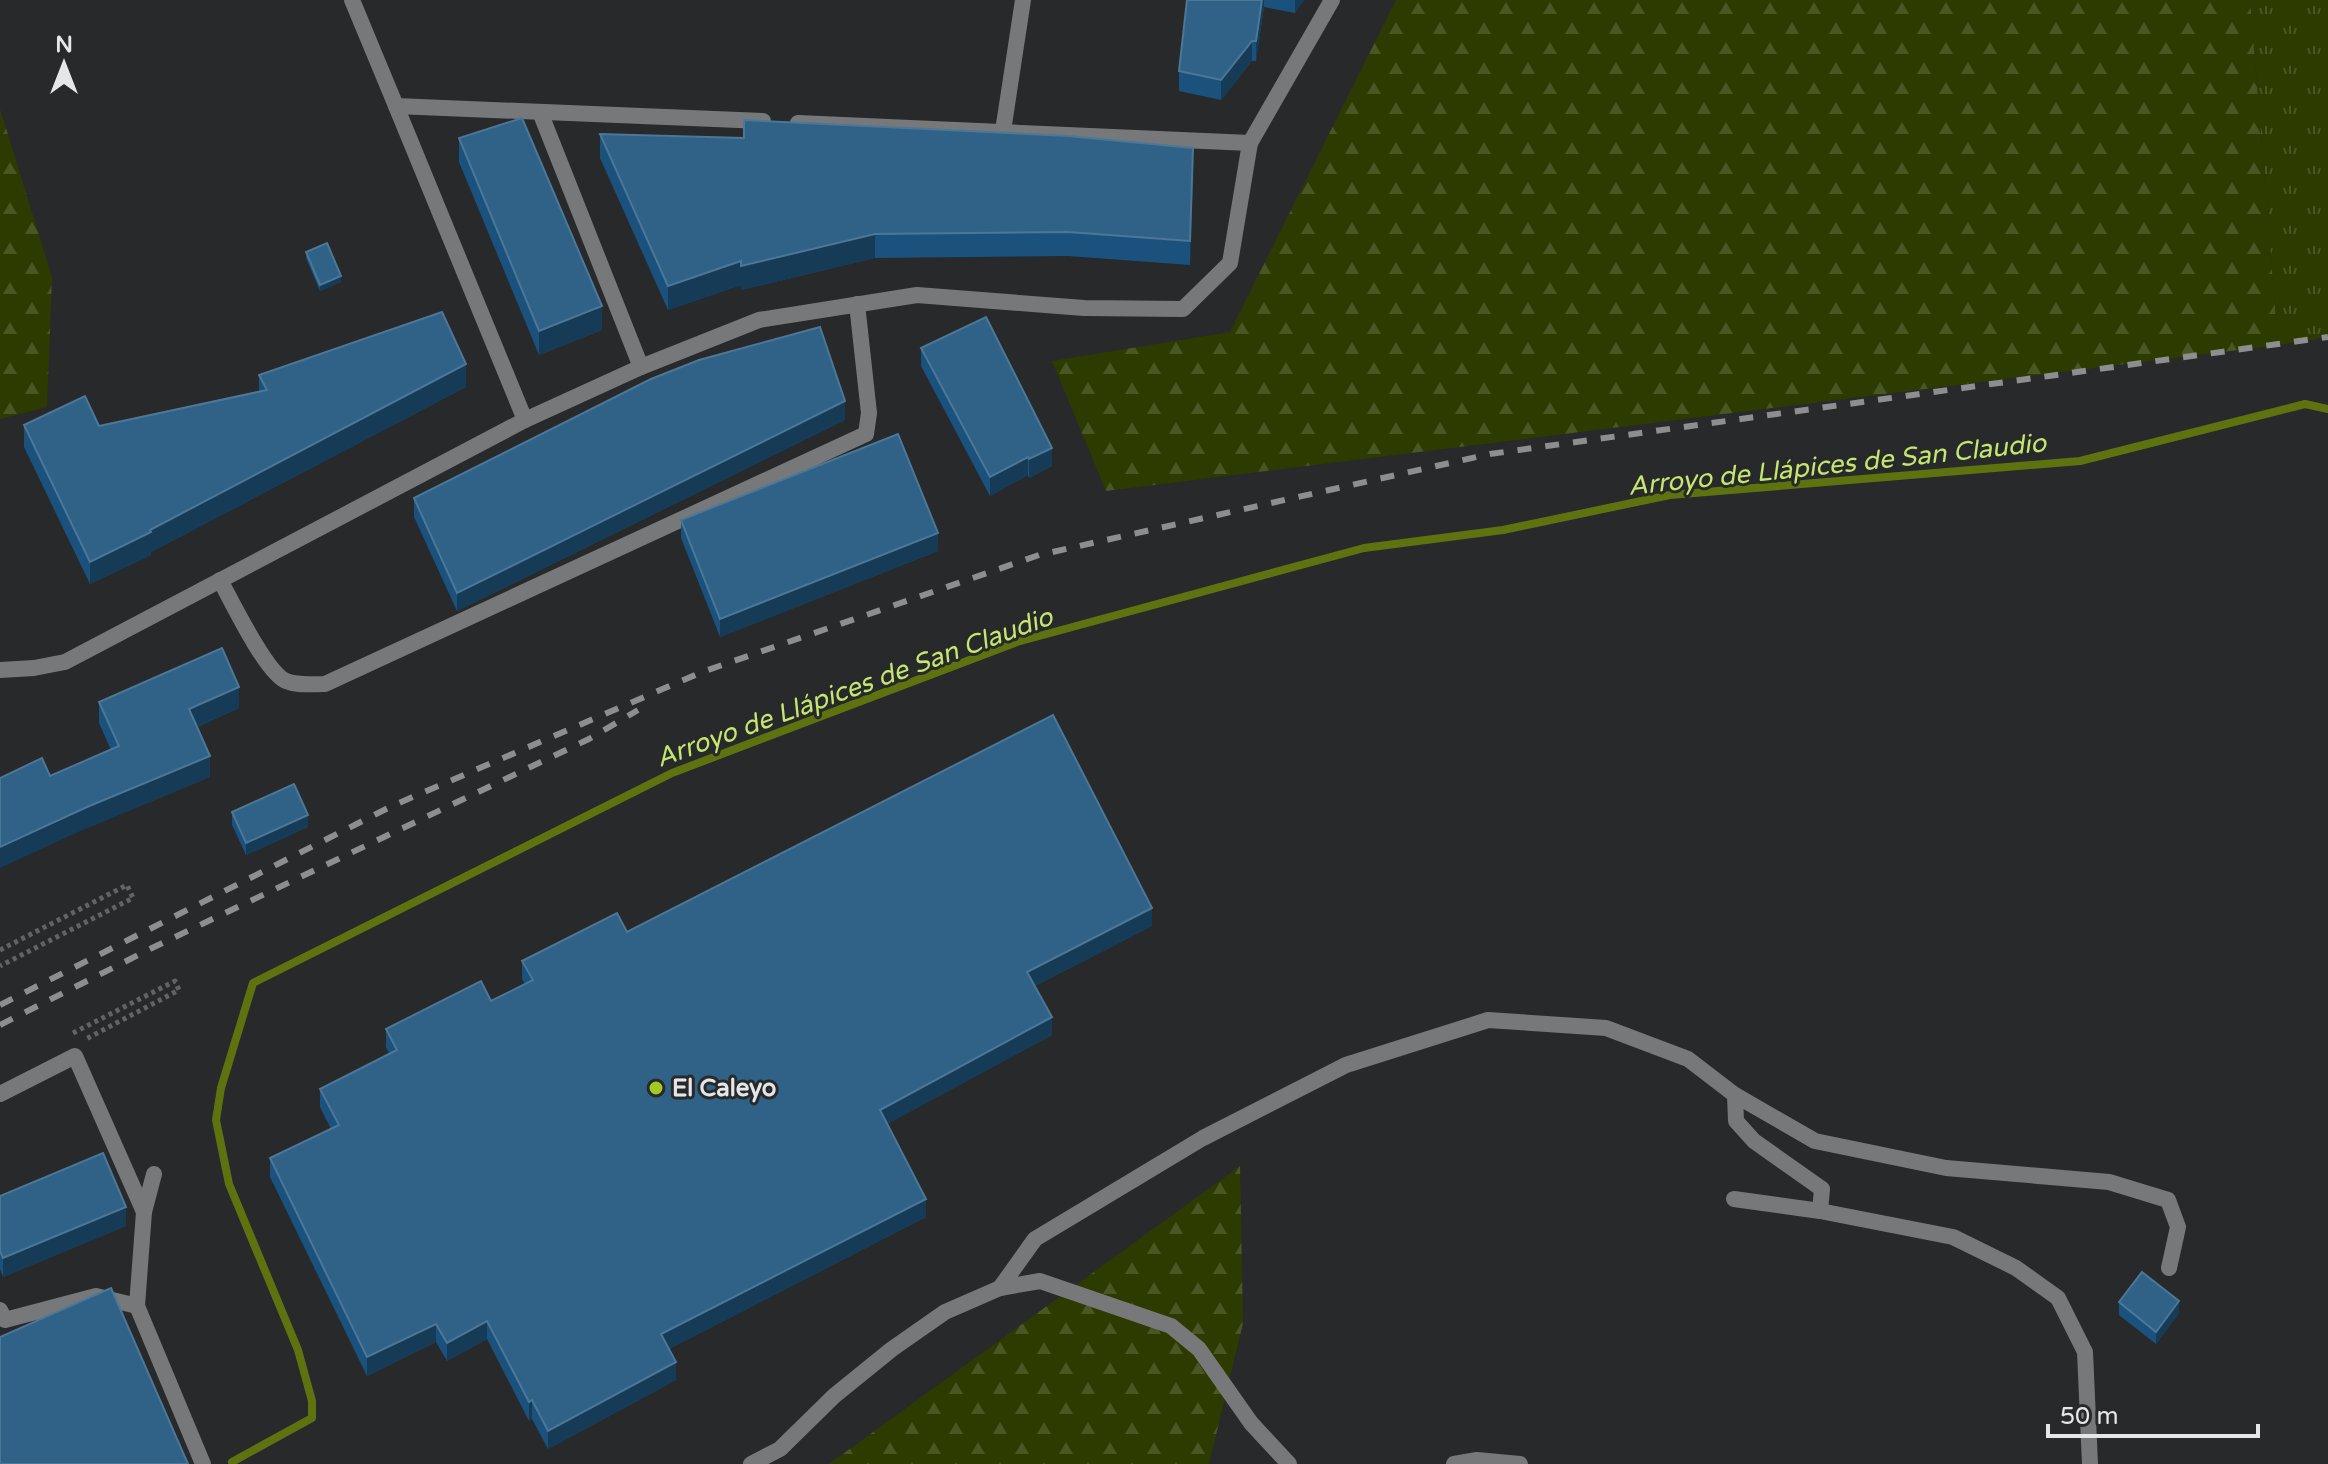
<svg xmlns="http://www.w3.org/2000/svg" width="2328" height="1464" viewBox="0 0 2328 1464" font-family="'Varela Round',sans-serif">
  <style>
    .grass { fill: url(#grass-tufts) }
    .forest { fill: url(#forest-firs) }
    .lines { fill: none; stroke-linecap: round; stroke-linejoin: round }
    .stream { stroke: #5e730f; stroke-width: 8 }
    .path { stroke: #616364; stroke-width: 5; stroke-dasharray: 4 4; stroke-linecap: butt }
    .service { stroke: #777879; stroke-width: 16 }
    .minor { stroke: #777879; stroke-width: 16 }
    .rail { stroke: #8c8e8f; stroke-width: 6; stroke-dasharray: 14 14; stroke-linecap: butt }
    .wall { fill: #1a527d }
    .shaded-wall { fill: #163b57 }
    .building { fill: #306288; stroke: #4c7797; stroke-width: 2 }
    .poi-dot { fill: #a5c823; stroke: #27292b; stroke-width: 3 }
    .labels { text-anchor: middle; stroke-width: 6; stroke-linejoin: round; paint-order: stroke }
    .poi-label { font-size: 24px; font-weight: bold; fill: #e5e6e7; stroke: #27292b; text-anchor: start }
    .water-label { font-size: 26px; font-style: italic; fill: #c6e66f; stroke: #27292b }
  </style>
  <defs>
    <pattern id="grass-tufts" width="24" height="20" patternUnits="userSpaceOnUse" patternTransform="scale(2)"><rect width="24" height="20" fill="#2d3a00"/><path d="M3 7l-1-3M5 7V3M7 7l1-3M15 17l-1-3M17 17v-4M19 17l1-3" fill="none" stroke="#4b5625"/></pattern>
    <pattern id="forest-firs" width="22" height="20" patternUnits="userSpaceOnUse" patternTransform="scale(2)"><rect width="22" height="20" fill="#2d3a00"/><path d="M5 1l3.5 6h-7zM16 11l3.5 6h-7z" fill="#4b5625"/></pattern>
  </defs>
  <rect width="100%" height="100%" fill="#27292b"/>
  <path class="grass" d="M 2250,0 L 2328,0 L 2328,337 L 2278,345 Z"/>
  <g class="forest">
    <path d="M 1396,0 L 2250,0 L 2278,345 L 1106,491 L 1052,361 L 1230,332 Z"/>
    <path d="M 0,109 L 52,277 L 47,407 L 0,419 Z"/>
    <path d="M 1240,1166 L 1243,1323 L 1209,1464 L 829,1464 Z"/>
  </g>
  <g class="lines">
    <path class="stream" d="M 232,1462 L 312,1418 L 312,1401 L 298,1350 L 229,1184 L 216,1120 L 221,1088 L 253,983 L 672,773 L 1017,642 L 1364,548 L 1503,530 L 1670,495 L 2080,461 L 2305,404 L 2328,409"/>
    <g class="path">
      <path d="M 0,950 L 127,885 L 133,898 L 0,966"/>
      <path d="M 73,1033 L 175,981 L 179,990 L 86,1039"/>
    </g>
    <g class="service">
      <path d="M 0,1094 L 75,1056 L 144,1212"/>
      <path d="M 1735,1095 L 1736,1121 L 1754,1141 L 1822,1189 L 1820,1211 L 1953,1237 L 2016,1268 L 2058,1298 L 2085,1352 L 2090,1464"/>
      <path d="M 154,1174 L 144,1212 L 137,1306 L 203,1464"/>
      <path d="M 1734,1199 L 1820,1211"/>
      <path d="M 1000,1288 L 1035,1239 L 1203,1138 L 1346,1065 L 1488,1020 L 1606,1028 L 1688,1059 L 1735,1095 L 1815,1141 L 1946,1168 L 2109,1182 L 2168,1200 L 2178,1227 L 2169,1268"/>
      <path d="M 0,1310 L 5,1320 L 96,1296 L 137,1306"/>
    </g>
    <g class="minor">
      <path d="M 352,0 L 396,106 L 763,121"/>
      <path d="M 396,106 L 525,420"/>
      <path d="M 540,112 L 641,367"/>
      <path d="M 1003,131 L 1023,0"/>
      <path d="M 1250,143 L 1332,0"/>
      <path d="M 220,580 C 232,602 266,673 286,681 C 298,686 312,684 325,684 L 866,434 L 869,413 L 857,304"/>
      <path d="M 0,670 L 34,668 L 65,662 L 525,420 L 641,367 L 759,320 L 917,295 L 1084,308 L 1183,309 L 1230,263 L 1250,143 L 798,123"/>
      <path d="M 751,1464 L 780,1449 L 834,1396 L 892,1349 L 945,1312 L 1000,1288 L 1040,1281 L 1171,1326 L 1199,1349 L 1251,1423 L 1289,1464"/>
      <path d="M 1454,1464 L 1477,1460 L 1520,1464"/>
    </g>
    <g class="rail">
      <path d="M 0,1005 L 392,806 L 702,672 L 1039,555 L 1490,454 L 2328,337"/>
      <path d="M 0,1025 L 152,948 L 589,739 L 638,710"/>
    </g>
  </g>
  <g class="wall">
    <path d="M 1187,0 L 1304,0 L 1295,13 L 1264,7 L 1256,61 L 1252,61 L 1221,100 L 1179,91 L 1179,71 Z"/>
    <path d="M 600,134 L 1193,172 L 1190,265 L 1068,256 L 875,258 L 741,290 L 741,285 L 668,310 L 600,158 Z"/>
    <path d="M 459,138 L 602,330 L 539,355 L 459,162 Z"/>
    <path d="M 306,252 L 341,282 L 320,291 L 306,258 Z"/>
    <path d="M 921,348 L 1052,466 L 1029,478 L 1028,475 L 990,496 L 921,366 Z"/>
    <path d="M 259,375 L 466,387 L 151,552 L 151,555 L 90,584 L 24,447 L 24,425 L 99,426 L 259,391 Z"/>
    <path d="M 845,420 L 457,611 L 414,517 L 414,498 Z"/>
    <path d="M 681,520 L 938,551 L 720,637 L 681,538 Z"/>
    <path d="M 99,702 L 239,708 L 197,727 L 210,777 L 87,828 L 50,776 L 111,750 L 99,723 Z"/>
    <path d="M 232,812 L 308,827 L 246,855 L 232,825 Z"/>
    <path d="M 1152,926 L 1035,986 L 1052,1035 L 887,1124 L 926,1217 L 669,1349 L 676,1380 L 548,1449 L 532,1419 L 529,1421 L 487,1339 L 447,1361 L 436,1342 L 367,1376 L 270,1177 L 270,1158 L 331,1129 L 320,1107 L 320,1089 L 389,1053 L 386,1047 L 386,1029 L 491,1001 L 525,984 L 522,979 L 522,961 L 627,932 Z"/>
    <path d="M 0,1196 L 126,1226 L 3,1277 L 0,1269 Z"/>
    <path d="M 2119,1302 L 2179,1313 L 2156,1344 L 2119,1315 Z"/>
  </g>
  <g class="shaded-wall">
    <path d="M 1262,0 L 1264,0 L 1264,7 L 1256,61 L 1256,41 Z"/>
    <path d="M 1295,0 L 1304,0 L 1295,13 Z"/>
    <path d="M 1252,41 L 1252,61 L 1221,100 L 1221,80 Z"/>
    <path d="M 1193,148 L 1193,172 L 1190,265 L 1190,241 Z"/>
    <path d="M 875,234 L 875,258 L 741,290 L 741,285 L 668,310 L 668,286 L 741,261 Z"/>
    <path d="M 341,276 L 341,282 L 320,291 L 320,285 Z"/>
    <path d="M 602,306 L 602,330 L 539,355 L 539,331 Z"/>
    <path d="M 466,364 L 466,387 L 151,552 L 151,555 L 90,584 L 90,562 Z"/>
    <path d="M 845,401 L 845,420 L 457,611 L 457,593 Z"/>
    <path d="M 1052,448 L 1052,466 L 1029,478 L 1029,459 Z"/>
    <path d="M 1028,457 L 1028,475 L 990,496 L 990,477 Z"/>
    <path d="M 938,533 L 938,551 L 720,637 L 720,619 Z"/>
    <path d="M 239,687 L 239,708 L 189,730 L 189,709 Z"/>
    <path d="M 210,756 L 210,777 L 87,828 L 0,868 L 0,847 L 87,807 Z"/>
    <path d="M 308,815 L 308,827 L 246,855 L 246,843 Z"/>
    <path d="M 1152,908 L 1152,926 L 1027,990 L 1027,972 Z"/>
    <path d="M 1052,1017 L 1052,1035 L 880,1128 L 880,1110 Z"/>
    <path d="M 926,1199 L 926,1217 L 661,1353 L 661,1334 Z"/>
    <path d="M 126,1207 L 126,1226 L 3,1277 L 3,1258 Z"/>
    <path d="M 2179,1301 L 2179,1313 L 2156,1344 L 2156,1332 Z"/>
    <path d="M 487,1321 L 487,1339 L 447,1361 L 447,1343 Z"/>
    <path d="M 436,1324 L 436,1342 L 367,1376 L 367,1357 Z"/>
    <path d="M 676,1362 L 676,1380 L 548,1449 L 548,1431 Z"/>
    <path d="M 532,1400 L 532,1419 L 529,1421 L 529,1402 Z"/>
  </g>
  <g class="building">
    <path d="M 1187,0 L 1262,0 L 1256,41 L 1252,41 L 1221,80 L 1179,71 Z"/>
    <path d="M 522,118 L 602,306 L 539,331 L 459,138 Z"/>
    <path d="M 744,120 L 1068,136 L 1193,148 L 1190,241 L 1068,232 L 875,234 L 741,266 L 741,261 L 668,286 L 600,134 L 744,138 Z"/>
    <path d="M 327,243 L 341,276 L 320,285 L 306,252 Z"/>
    <path d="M 442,312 L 466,364 L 150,530 L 151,532 L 90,562 L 24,425 L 85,396 L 99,426 L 267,390 L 259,375 Z"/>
    <path d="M 986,317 L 1052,448 L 1029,459 L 1028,457 L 990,477 L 921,348 Z"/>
    <path d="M 820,327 L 845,401 L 457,593 L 414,498 L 651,379 L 699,360 Z"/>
    <path d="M 898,434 L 938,533 L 720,619 L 681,520 Z"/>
    <path d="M 222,648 L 239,687 L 189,709 L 210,756 L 87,807 L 0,847 L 0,778 L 42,758 L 50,776 L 119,746 L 99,702 Z"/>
    <path d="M 1053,715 L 1152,908 L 1027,972 L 1052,1017 L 880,1110 L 926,1199 L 661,1334 L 676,1362 L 548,1431 L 532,1400 L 529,1402 L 487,1321 L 447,1343 L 436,1324 L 367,1357 L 270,1158 L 339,1125 L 320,1089 L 397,1050 L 386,1029 L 481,981 L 491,1001 L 533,980 L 522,961 L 617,913 L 627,932 Z"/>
    <path d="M 294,784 L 308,815 L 246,843 L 232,812 Z"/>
    <path d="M 103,1153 L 126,1207 L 3,1258 L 0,1251 L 0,1196 Z"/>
    <path d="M 2142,1272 L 2179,1301 L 2156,1332 L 2119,1302 Z"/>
    <path d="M 111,1288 L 188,1464 L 0,1464 L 0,1337 Z"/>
  </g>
  <circle class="poi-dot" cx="656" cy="1088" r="8"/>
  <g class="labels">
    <g class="poi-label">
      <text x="672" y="1096">El Caleyo</text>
    </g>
    <g class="water-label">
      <text transform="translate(1837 464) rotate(-6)" y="9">Arroyo de Llápices de San Claudio</text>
      <text transform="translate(854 687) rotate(-20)" y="9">Arroyo de Llápices de San Claudio</text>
    </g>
  </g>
  <g transform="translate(64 64)" stroke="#27292b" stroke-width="6" paint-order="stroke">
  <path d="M0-6L14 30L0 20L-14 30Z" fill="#e5e6e7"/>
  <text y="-12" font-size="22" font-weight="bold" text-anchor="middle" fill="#e5e6e7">N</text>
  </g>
  <path d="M2048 1424v12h210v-12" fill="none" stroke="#e5e6e7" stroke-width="4"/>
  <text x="2060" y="1424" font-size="24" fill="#e5e6e7" stroke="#27292b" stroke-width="6" paint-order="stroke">50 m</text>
</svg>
